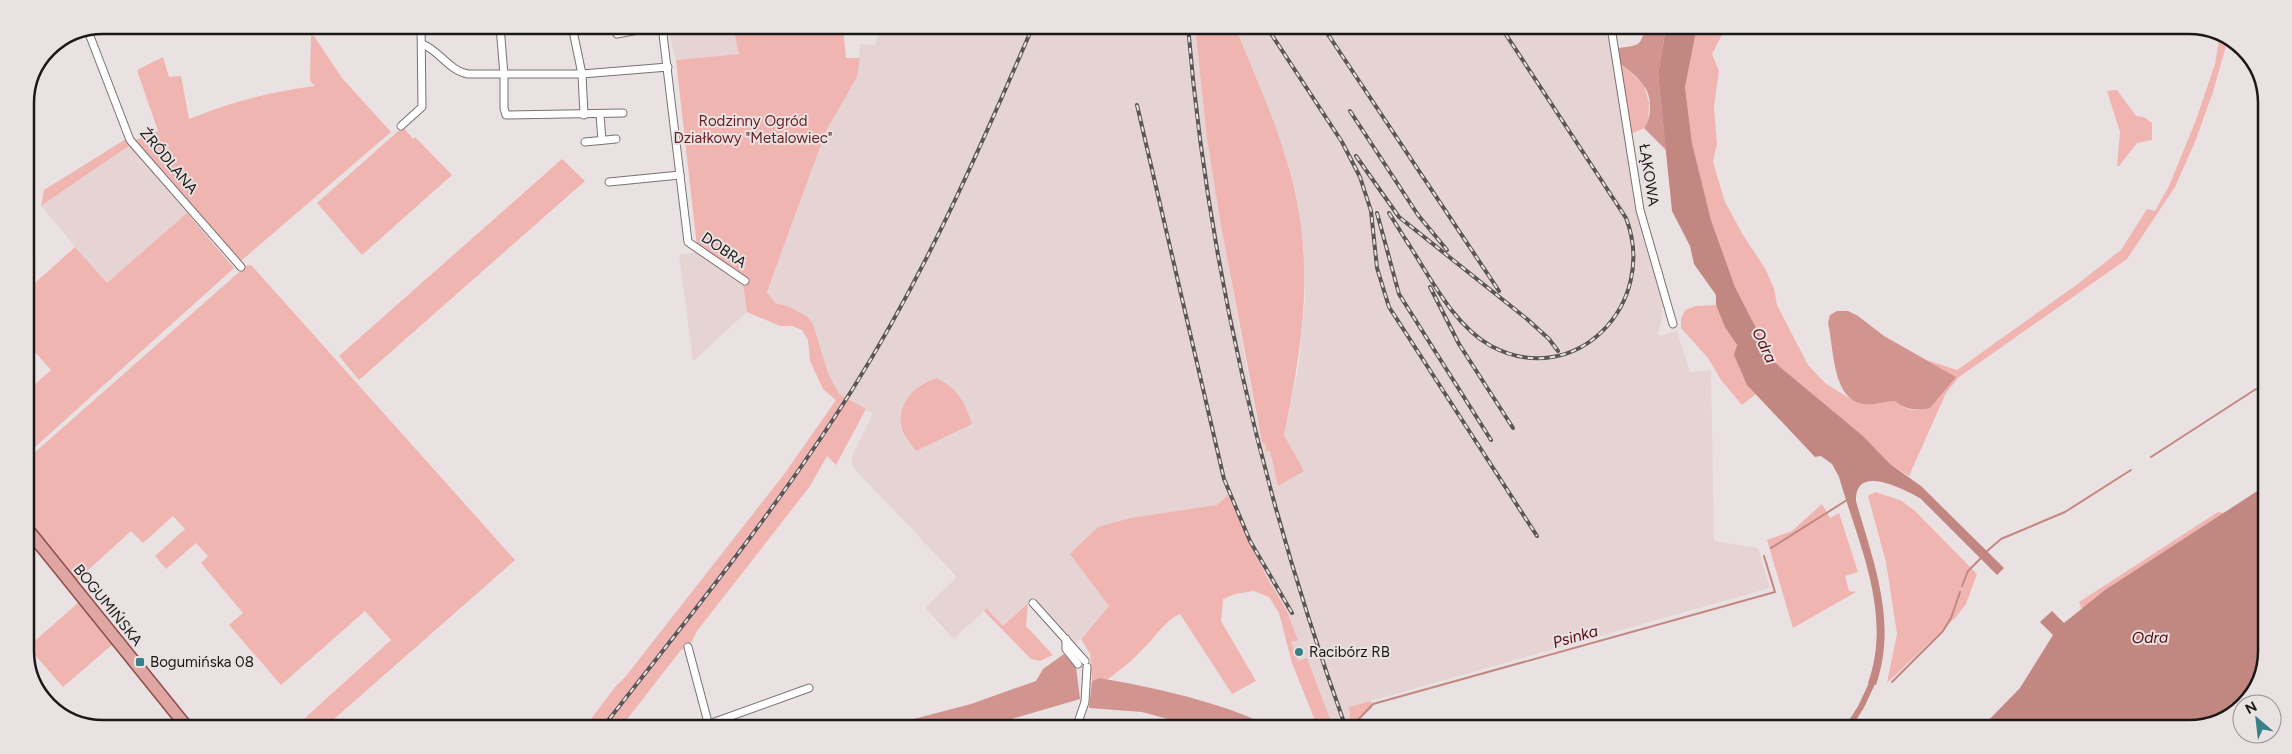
<svg xmlns="http://www.w3.org/2000/svg" width="2292" height="754" viewBox="0 0 2292 754" font-family="Figtree,sans-serif">
  <style>
    .built { fill: #e5d4d3 }
    .green { fill: #f0b5b0 }
    .forest { fill: #d1948f }
    .water { fill: #c38782 }
    .lines { fill: none; stroke-linecap: round; stroke-linejoin: round }
    .stream { stroke: #c38782; stroke-width: 2 }
    .canal { stroke: #c38782; stroke-width: 6 }
    .street-casing { stroke: #797271; stroke-width: 9 }
    .primary-casing { stroke: #8e4e4b; stroke-width: 14 }
    .street { stroke: #fff; stroke-width: 7 }
    .primary { stroke: #e0a6a3; stroke-width: 11 }
    .rail-casing { stroke: #5a5655; stroke-width: 4 }
    .rail { stroke: #eae2e2; stroke-width: 2; stroke-dasharray: 5.5; stroke-linecap: butt }
    .poi-dot { fill: #388087; stroke: #eae2e2; stroke-width: 2 }
    .labels { text-anchor: middle; stroke-width: 4; stroke-linejoin: round; paint-order: stroke }
    .park-label { font-size: 15px; fill: #671e1e; stroke: #eae2e2 }
    .street-label { font-size: 15px; fill: #1b1918; stroke: #eae2e2 }
    .poi-label { font-size: 15px; fill: #1b1918; stroke: #eae2e2; text-anchor: start }
    .water-label { font-size: 16px; font-style: italic; fill: #570d10; stroke: #eae2e2 }
    .rim { fill: none; stroke: #1b1918; stroke-width: 2.5 }
  </style>
  <rect width="100%" height="100%" fill="#eae2e2"/>
  <g class="built">
    <path d="M 667,26 L 734,26 L 739,54 L 676,60 Z"/>
    <path d="M 880,26 L 1195,26 L 1207,139 L 1240,332 L 1258,425 L 1270,451 L 1278,486 L 1303,471 L 1284,435 L 1298,370 L 1305,300 L 1304,250 L 1298,207 L 1285,154 L 1235,26 L 1607,27 L 1640,225 L 1663,303 L 1661,324 L 1658,333 L 1659,336 L 1677,331 L 1690,372 L 1711,370 L 1714,541 L 1758,548 L 1770,588 L 1349,707 L 1350,720 L 1332,724 L 1307,658 L 1298,661 L 1291,642 L 1298,639 L 1287,611 L 1266,576 L 1228,495 L 1218,505 L 1130,518 L 1098,527 L 1071,554 L 1109,606 L 1075,644 L 1032,599 L 1003,626 L 986,609 L 954,639 L 925,608 L 957,577 L 852,466 L 852,456 L 873,414 L 839,394 L 828,373 L 813,324 L 808,317 L 790,307 L 775,303 L 767,293 L 826,131 L 857,77 L 860,44 L 875,45 Z"/>
    <path d="M 1614,27 L 1645,27 L 1645,30 L 1615,36 Z"/>
    <path d="M 130,145 L 187,213 L 107,284 L 41,206 Z"/>
    <path d="M 699,252 L 743,284 L 747,312 L 693,361 L 679,255 Z"/>
  </g>
  <g class="green">
    <path d="M 733,26 L 843,26 L 846,58 L 860,58 L 857,77 L 826,131 L 767,292 L 775,303 L 790,307 L 808,317 L 813,324 L 828,373 L 839,394 L 866,409 L 836,465 L 827,456 L 810,486 L 793,508 L 697,631 L 689,646 L 681,650 L 621,727 L 585,727 L 615,687 L 626,676 L 785,473 L 836,400 L 823,389 L 810,361 L 808,340 L 802,330 L 792,326 L 780,326 L 747,312 L 743,284 L 697,247 L 676,60 L 739,54 Z"/>
    <path d="M 1195,26 L 1235,26 C 1255,77 1279,127 1292,180 C 1315,268 1302,348 1284,435 L 1304,471 L 1278,486 L 1270,451 L 1266,451 L 1266,445 L 1262,442 L 1221,225 L 1207,139 Z"/>
    <path d="M 1697,27 L 1726,27 L 1712,54 L 1719,71 L 1714,106 L 1717,144 L 1713,162 L 1725,202 L 1743,235 L 1766,270 L 1774,289 L 1777,305 L 1808,365 L 1826,384 L 1856,402 L 1869,404 L 1895,400 C 1921,426 1940,396 1955,377 L 1927,360 L 1957,370 L 2075,286 L 2121,250 L 2147,209 L 2155,211 L 2169,186 L 2196,120 L 2215,64 L 2220,34 L 2228,39 L 2213,92 L 2195,142 L 2175,187 L 2127,259 L 1959,377 L 1946,393 L 1909,476 L 1890,464 L 1863,436 L 1773,361 L 1735,287 L 1711,220 L 1692,143 L 1685,87 Z"/>
    <path d="M 311,35 L 314,36 L 342,78 L 391,132 L 241,261 L 135,140 L 158,131 L 137,70 L 163,57 L 169,77 L 181,76 L 189,119 C 232,102 269,92 315,86 L 310,81 Z"/>
    <path d="M 1620,63 L 1644,85 L 1649,103 L 1648,124 L 1644,128 L 1631,134 Z"/>
    <path d="M 2117,90 L 2136,116 L 2144,117 L 2152,123 L 2152,140 L 2137,143 L 2119,166 L 2117,166 L 2120,132 L 2107,91 Z"/>
    <path d="M 403,127 L 413,139 L 415,137 L 452,175 L 362,255 L 317,203 Z"/>
    <path d="M 126,139 L 130,145 L 41,206 L 44,190 Z"/>
    <path d="M 562,159 L 585,181 L 359,380 L 339,356 Z"/>
    <path d="M 187,213 L 234,268 L 25,456 L 25,393 L 51,370 L 25,341 L 25,292 L 75,247 L 107,283 Z"/>
    <path d="M 251,265 L 515,560 L 325,727 L 295,727 L 391,640 L 365,611 L 281,685 L 229,625 L 243,613 L 201,563 L 208,556 L 196,543 L 166,569 L 155,556 L 185,529 L 173,516 L 143,543 L 131,531 L 75,582 L 25,519 L 25,461 L 246,266 Z"/>
    <path d="M 1716,305 C 1722,319 1730,331 1736,344 C 1745,362 1741,378 1756,394 L 1742,405 L 1721,380 L 1708,358 L 1681,328 L 1681,319 L 1685,310 L 1696,306 Z"/>
    <path d="M 937,378 C 958,389 964,401 972,424 L 916,451 C 912,445 906,439 903,431 C 894,406 914,385 937,378 Z"/>
    <path d="M 1875,492 L 1900,500 L 1914,510 L 1977,574 L 1966,604 L 1956,617 L 1887,683 L 1897,634 L 1886,562 L 1868,496 Z"/>
    <path d="M 1228,495 L 1266,576 L 1287,611 L 1298,640 L 1291,642 L 1298,661 L 1307,658 L 1332,724 L 1350,720 L 1349,707 L 1371,701 L 1372,708 L 1361,718 L 1355,728 L 1318,728 L 1292,663 L 1279,613 L 1269,597 L 1254,591 L 1235,594 L 1223,599 L 1221,621 L 1256,681 L 1232,694 L 1180,614 C 1164,621 1154,639 1142,650 C 1132,661 1120,670 1108,679 L 1100,678 L 1092,681 L 1090,654 L 1081,639 L 1109,606 L 1070,554 L 1098,527 L 1130,518 L 1217,505 Z"/>
    <path d="M 1822,504 L 1830,518 L 1839,513 L 1858,572 L 1845,576 L 1849,591 L 1856,592 L 1793,628 L 1767,540 L 1792,531 Z"/>
    <path d="M 2218,512 L 2265,519 L 2089,626 L 2079,602 Z"/>
    <path d="M 79,602 L 113,644 L 63,687 L 28,647 Z"/>
    <path d="M 1028,603 L 1026,626 L 1053,655 L 1040,661 L 1031,659 L 984,611 L 986,608 L 1003,626 Z"/>
  </g>
  <g class="forest">
    <path d="M 1645,27 L 1666,27 L 1658,74 L 1666,150 L 1644,128 C 1652,119 1652,96 1644,86 C 1638,77 1628,70 1620,63 L 1619,48 C 1638,45 1641,47 1645,27 Z"/>
    <path d="M 1837,311 L 1848,311 L 1858,316 L 1884,336 L 1956,377 L 1930,408 C 1918,411 1905,410 1895,401 C 1885,401 1873,406 1864,404 C 1832,400 1834,348 1828,323 L 1830,315 Z"/>
    <path d="M 1064,654 L 1076,667 L 1080,699 L 984,727 L 883,727 L 971,704 L 1036,681 L 1043,669 Z"/>
    <path d="M 1100,678 C 1155,688 1223,702 1273,728 L 1201,728 L 1142,712 L 1089,708 L 1092,681 Z"/>
  </g>
  <g class="water">
    <path d="M 1666,27 L 1697,27 L 1685,87 L 1692,143 L 1711,220 L 1735,287 L 1773,361 L 1863,436 L 1890,464 L 1921,486 L 2004,568 L 1997,575 L 1920,498 C 1903,489 1855,463 1856,501 C 1873,561 1898,622 1876,685 L 1868,683 C 1893,614 1858,543 1839,477 L 1832,464 L 1821,456 L 1815,457 L 1747,385 L 1734,355 L 1737,345 L 1725,327 L 1716,305 L 1716,295 L 1694,264 L 1690,246 L 1672,211 L 1658,74 Z"/>
    <path d="M 2265,486 L 2264,672 L 2236,713 L 2190,729 L 1980,729 L 2020,688 L 2053,635 L 2040,622 L 2052,611 L 2064,623 L 2105,590 Z"/>
  </g>
  <g class="lines">
    <g class="stream">
      <path d="M 2151,457 L 2256,389"/>
      <path d="M 1771,548 L 1847,500"/>
      <path d="M 1986,552 L 2001,539 L 2065,512 L 2131,470"/>
      <path d="M 1962,586 L 1968,571 L 1981,558"/>
      <path d="M 1892,682 L 1943,631 L 1951,618 L 1960,592"/>
      <path d="M 1353,725 L 1373,704 L 1775,592 L 1764,556"/>
    </g>
    <path class="canal" d="M 1847,729 L 1861,707 L 1875,677"/>
    <defs>
      <g id="street">
        <path d="M 500,26 L 504,75 L 504,108 L 506,115 L 623,113"/>
        <path d="M 572,26 L 582,74 L 584,115"/>
        <path d="M 615,26 L 617,34 L 659,26"/>
        <path d="M 662,26 L 688,242 L 745,281"/>
        <path d="M 1611,27 L 1640,210 L 1673,324"/>
        <path d="M 88,31 L 130,140 L 241,267"/>
        <path d="M 422,44 C 439,50 449,71 468,74 L 582,74 L 668,67"/>
        <path d="M 600,115 L 602,140"/>
        <path d="M 401,126 L 422,107 L 421,25"/>
        <path d="M 585,142 L 616,139"/>
        <path d="M 609,182 L 680,175"/>
        <path d="M 1033,603 L 1085,661"/>
        <path d="M 1066,639 L 1066,649 L 1078,664"/>
        <path d="M 688,647 L 709,726"/>
        <path d="M 709,724 L 809,688"/>
        <path d="M 1076,728 L 1085,702 L 1087,667"/>
      </g>
      <path id="primary" d="M 25,526 L 186,726"/>
    </defs>
    <use href="#street" class="street-casing"/>
    <use href="#primary" class="primary-casing"/>
    <use href="#street" class="street"/>
    <use href="#primary" class="primary"/>
    <defs>
      <g id="rail">
        <path d="M 1188,26 C 1208,268 1264,500 1346,728"/>
        <path d="M 1266,26 L 1342,142 L 1360,177 L 1371,211 L 1377,268 L 1389,307 L 1537,536"/>
        <path d="M 1323,27 L 1499,291"/>
        <path d="M 1137,105 L 1224,479 L 1250,541 L 1292,613"/>
        <path d="M 1350,111 L 1418,215 L 1447,250"/>
        <path d="M 1356,156 L 1399,217 L 1527,319 L 1549,339 L 1558,351"/>
        <path d="M 1377,213 L 1399,294 L 1491,440"/>
        <path d="M 1389,213 L 1409,245"/>
        <path d="M 1406,240 C 1429,275 1453,325 1491,346 C 1575,391 1659,304 1626,218 L 1501,27"/>
        <path d="M 1430,287 L 1459,344 L 1513,428"/>
        <path d="M 603,727 C 689,617 778,508 852,390 C 925,274 979,151 1033,26"/>
      </g>
    </defs>
    <use href="#rail" class="rail-casing"/>
    <use href="#rail" class="rail"/>
  </g>
  <g class="poi-dot">
    <circle cx="1299" cy="652" r="5"/>
    <rect x="135" y="657" width="10" height="10" rx="2.5"/>
  </g>
  <g class="labels">
    <g class="park-label">
      <text x="753" y="126">Rodzinny Ogród<tspan x="753" dy="17">Działkowy "Metalowiec"</tspan></text>
    </g>
    <g class="street-label">
      <text transform="translate(169 161) rotate(50)" y="5">ŹRÓDLANA</text>
      <text transform="translate(1649 175) rotate(81)" y="5">ŁĄKOWA</text>
      <text transform="translate(724 250) rotate(34)" y="5">DOBRA</text>
      <text transform="translate(108 605) rotate(51)" y="5">BOGUMIŃSKA</text>
    </g>
    <g class="poi-label">
      <text x="1309" y="657">Racibórz RB</text>
      <text x="150" y="667">Bogumińska 08</text>
    </g>
    <g class="water-label">
      <text transform="translate(1765 345) rotate(65)" y="6">Odra</text>
      <text transform="translate(1575 636) rotate(-16)" y="6">Psinka</text>
      <text transform="translate(2150 637) rotate(-1)" y="6">Odra</text>
    </g>
  </g>
  <path d="M0 0H2292V754H0ZM103 34H2189A69 69 0 0 1 2258 103V651A69 69 0 0 1 2189 720H103A69 69 0 0 1 34 651V103A69 69 0 0 1 103 34Z" fill="#eae2e2" fill-rule="evenodd"/>
  <path class="rim" d="M103 34H2189A69 69 0 0 1 2258 103V651A69 69 0 0 1 2189 720H103A69 69 0 0 1 34 651V103A69 69 0 0 1 103 34Z"/>
  <g transform="translate(2257 719) rotate(332)"><circle r="24" fill="#eae2e2" stroke="#979291"/>
  <path d="M0-4L9 19L0 12L-9 19Z" fill="#388087"/>
  <text y="-8" font-size="14" font-weight="bold" text-anchor="middle" fill="#1b1918">N</text>
  </g>
</svg>
